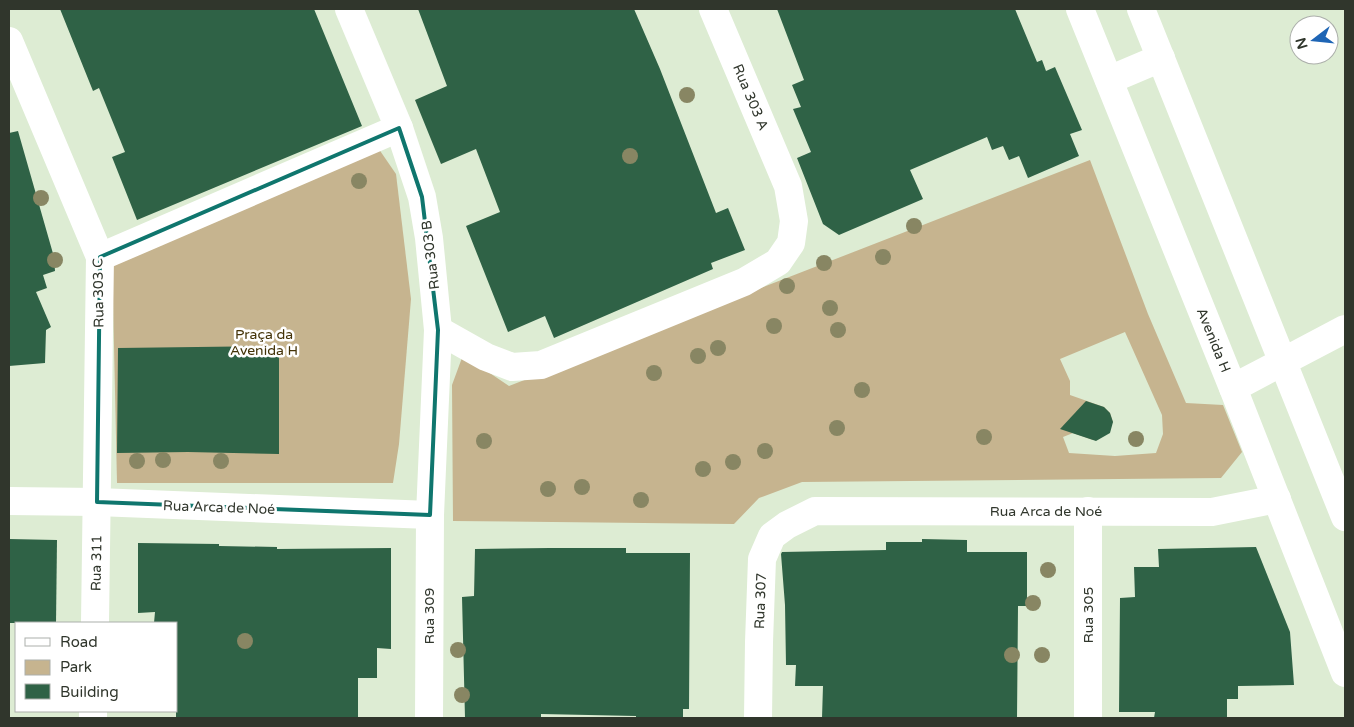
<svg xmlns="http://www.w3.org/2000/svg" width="1354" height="727" viewBox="0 0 1354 727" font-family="'Varela Round',sans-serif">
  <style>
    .green { fill: #c6b48f; fill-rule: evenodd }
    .building { fill: #2f6246 }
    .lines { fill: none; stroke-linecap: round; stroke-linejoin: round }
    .minor { stroke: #fff; stroke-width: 28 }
    .tree { fill: #888663 }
    .marked { fill: none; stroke: #0f766e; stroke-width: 4; stroke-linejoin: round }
    .labels { text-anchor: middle; stroke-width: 5; stroke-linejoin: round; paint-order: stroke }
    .street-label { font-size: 14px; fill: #30362c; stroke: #fff }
    .park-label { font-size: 14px; fill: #433207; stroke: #fff }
  </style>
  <rect width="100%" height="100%" fill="#ddecd3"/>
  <g class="green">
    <path d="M 374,142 L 396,174 L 411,299 L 399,444 L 393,483 L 117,483 L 112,254 Z"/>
    <path d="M 1090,160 L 1148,314 L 1186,403 L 1223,405 L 1242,452 L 1221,478 L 802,482 L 759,498 L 734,524 L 453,521 L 452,385 L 463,355 L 509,386 ZM 1125,332 L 1162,415 L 1163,434 L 1156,453 L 1115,456 L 1069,453 L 1063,437 L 1073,433 L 1093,440 L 1099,439 L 1113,422 L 1110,413 L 1104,407 L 1070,395 L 1070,381 L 1060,359 Z"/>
  </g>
  <g class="building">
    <path d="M 60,9 L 314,9 L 362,126 L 137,220 L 112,157 L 125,152 L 99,88 L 93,91 Z"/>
    <path d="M 418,9 L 634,9 L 660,69 L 716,213 L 728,208 L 745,250 L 711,263 L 713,269 L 554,338 L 545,316 L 508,332 L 466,226 L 500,212 L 476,149 L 441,164 L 415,100 L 447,86 Z"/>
    <path d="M 777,9 L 1015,9 L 1037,62 L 1042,60 L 1046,71 L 1055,67 L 1082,130 L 1070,134 L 1079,156 L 1028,178 L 1019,156 L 1009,160 L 1003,146 L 992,150 L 987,137 L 910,170 L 923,199 L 839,235 L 823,224 L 797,158 L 811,152 L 793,109 L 801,107 L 792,85 L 804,80 Z"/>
    <path d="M 18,131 L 54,257 L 55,271 L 43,275 L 47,288 L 36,292 L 51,327 L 46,330 L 45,363 L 9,366 L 9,133 Z"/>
    <path d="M 279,346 L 279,454 L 188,452 L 117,453 L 118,348 Z"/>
    <path d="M 1086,401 L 1104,407 L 1110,413 L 1113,422 L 1110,433 L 1096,441 L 1060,429 Z"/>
    <path d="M 9,539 L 57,540 L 56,623 L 9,623 Z"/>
    <path d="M 922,539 L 967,540 L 967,552 L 1027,552 L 1027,606 L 1018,606 L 1017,718 L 822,718 L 823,686 L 795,686 L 796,665 L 786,665 L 785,605 L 781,554 L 782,552 L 886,550 L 886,542 L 922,542 Z"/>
    <path d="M 138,543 L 219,544 L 219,546 L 277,547 L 277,549 L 391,548 L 391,649 L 377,648 L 377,678 L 358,678 L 358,718 L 176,718 L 176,623 L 154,623 L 155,612 L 138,613 Z"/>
    <path d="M 1256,547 L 1290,632 L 1294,685 L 1238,686 L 1238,699 L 1227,699 L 1227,718 L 1154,718 L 1155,712 L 1119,712 L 1120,598 L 1135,597 L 1134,567 L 1159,567 L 1158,549 Z"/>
    <path d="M 550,548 L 626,548 L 626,553 L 690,553 L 689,709 L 683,709 L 683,718 L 636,718 L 636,716 L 541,714 L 541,718 L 465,718 L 462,597 L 474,596 L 475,549 Z"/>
  </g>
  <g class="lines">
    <g class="minor">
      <path d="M 349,9 L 399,128 L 422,197 L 429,238 L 438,330 L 430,515 L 429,718"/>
      <path d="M 1080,9 L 1233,388 L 1345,673"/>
      <path d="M 1141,9 L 1345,517"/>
      <path d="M 9,41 L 100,257 L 95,623"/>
      <path d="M 1109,80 L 1161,58"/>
      <path d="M 100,257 L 399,128"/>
      <path d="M 438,330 L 486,357 L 512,367 L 541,365 L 744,282 L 778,262 L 791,243 L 794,221 L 788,186 L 713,9"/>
      <path d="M 1233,388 L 1345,329"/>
      <path d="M 9,501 L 97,502 L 430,515"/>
      <path d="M 93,718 L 93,711"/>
      <path d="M 758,718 L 759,642 L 762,559 L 772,536 L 787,525 L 815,511 L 1212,512 L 1277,499"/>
      <path d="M 1088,718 L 1088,511"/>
    </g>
  </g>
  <g class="tree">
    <circle cx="687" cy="95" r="8"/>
    <circle cx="630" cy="156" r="8"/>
    <circle cx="359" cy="181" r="8"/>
    <circle cx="41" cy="198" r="8"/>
    <circle cx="914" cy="226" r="8"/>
    <circle cx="883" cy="257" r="8"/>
    <circle cx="55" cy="260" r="8"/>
    <circle cx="824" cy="263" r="8"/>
    <circle cx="787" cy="286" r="8"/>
    <circle cx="830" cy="308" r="8"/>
    <circle cx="774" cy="326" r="8"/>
    <circle cx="838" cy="330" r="8"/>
    <circle cx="718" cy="348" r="8"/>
    <circle cx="698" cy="356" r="8"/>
    <circle cx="654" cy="373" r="8"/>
    <circle cx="862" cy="390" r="8"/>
    <circle cx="837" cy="428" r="8"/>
    <circle cx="984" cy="437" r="8"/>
    <circle cx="1136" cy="439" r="8"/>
    <circle cx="484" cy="441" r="8"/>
    <circle cx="765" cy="451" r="8"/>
    <circle cx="163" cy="460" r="8"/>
    <circle cx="137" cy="461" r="8"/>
    <circle cx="221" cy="461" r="8"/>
    <circle cx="733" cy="462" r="8"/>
    <circle cx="703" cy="469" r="8"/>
    <circle cx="582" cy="487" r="8"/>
    <circle cx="548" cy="489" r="8"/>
    <circle cx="641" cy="500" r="8"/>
    <circle cx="1048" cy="570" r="8"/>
    <circle cx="1033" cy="603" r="8"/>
    <circle cx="245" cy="641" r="8"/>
    <circle cx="458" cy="650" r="8"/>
    <circle cx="1012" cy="655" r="8"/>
    <circle cx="1042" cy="655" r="8"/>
    <circle cx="462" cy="695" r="8"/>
  </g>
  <path class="marked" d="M 399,128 L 422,197 L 438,330 L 430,515 L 97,502 L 100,257 Z"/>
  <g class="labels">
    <g class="street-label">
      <text transform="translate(751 97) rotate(67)" y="5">Rua 303 A</text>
      <text transform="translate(430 255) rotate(-97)" y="5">Rua 303 B</text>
      <text transform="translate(98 293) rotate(-91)" y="5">Rua 303 C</text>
      <text transform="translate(1214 340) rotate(68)" y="5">Avenida H</text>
      <text transform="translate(219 507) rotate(2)" y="5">Rua Arca de Noé</text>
      <text x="1046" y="516">Rua Arca de Noé</text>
      <text transform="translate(96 563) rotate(-89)" y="5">Rua 311</text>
      <text transform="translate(760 601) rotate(-88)" y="5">Rua 307</text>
      <text transform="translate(1088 615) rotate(-90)" y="5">Rua 305</text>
      <text transform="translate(429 616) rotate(-90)" y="5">Rua 309</text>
    </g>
    <g class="park-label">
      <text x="264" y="339">Praça da<tspan x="264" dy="16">Avenida H</tspan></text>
    </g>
  </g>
  <rect width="1354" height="727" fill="none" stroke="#30362c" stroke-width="20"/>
  <rect x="15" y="622" width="162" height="90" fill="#ffffff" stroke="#acafab"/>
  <rect x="25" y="638" width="25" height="8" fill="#ffffff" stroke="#acafab"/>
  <text x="60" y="647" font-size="15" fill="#30362c">Road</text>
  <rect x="25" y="660" width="25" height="15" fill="#c6b48f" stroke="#acafab"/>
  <text x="60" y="672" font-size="15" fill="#30362c">Park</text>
  <rect x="25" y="684" width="25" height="15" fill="#2f6246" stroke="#acafab"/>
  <text x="60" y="697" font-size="15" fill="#30362c">Building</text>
  <g transform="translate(1314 40) rotate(254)"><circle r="24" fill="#ffffff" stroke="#acafab"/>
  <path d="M0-4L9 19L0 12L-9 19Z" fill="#1e65b5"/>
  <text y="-8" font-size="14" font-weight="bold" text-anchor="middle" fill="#30362c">N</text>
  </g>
</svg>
